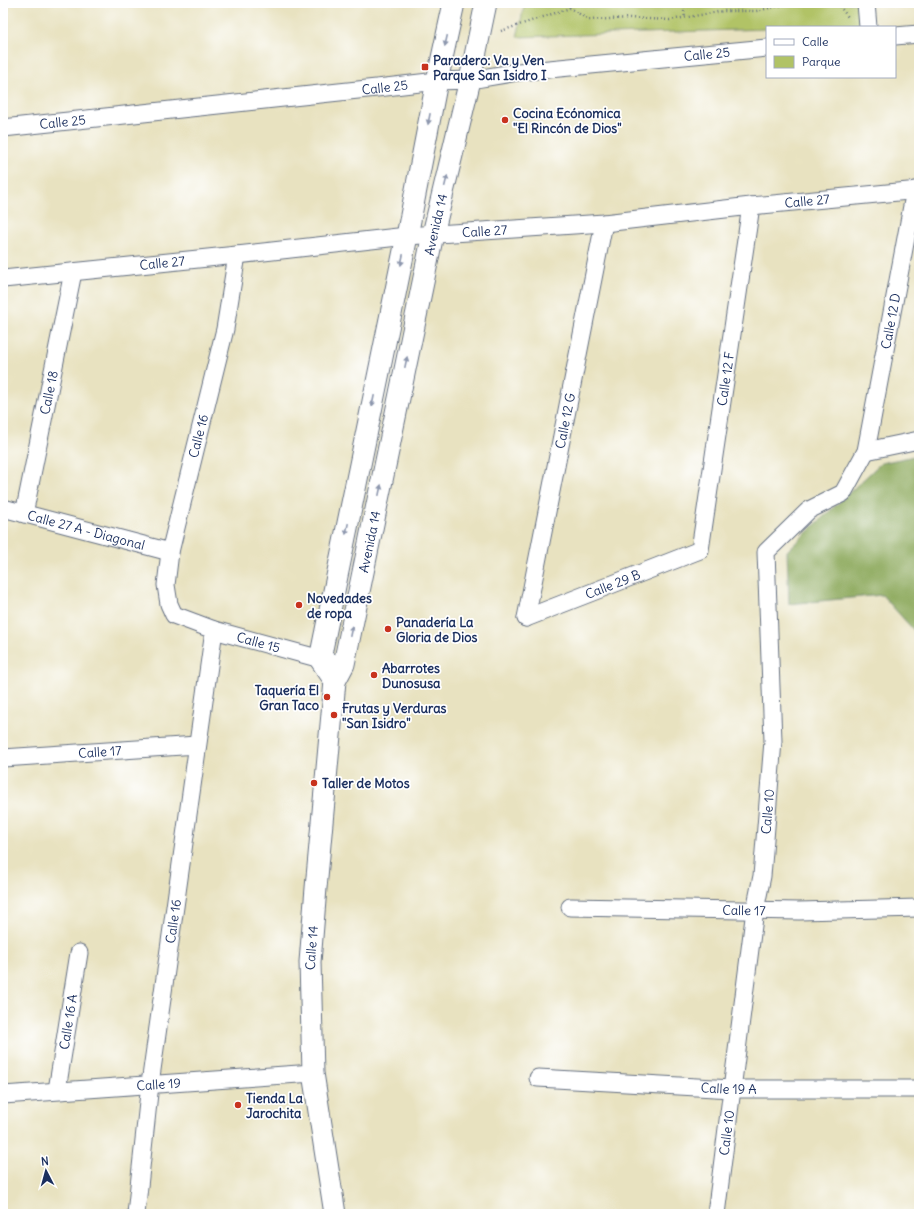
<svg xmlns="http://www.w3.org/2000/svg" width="922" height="1217" viewBox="0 0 922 1217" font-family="Delius,sans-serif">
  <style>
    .green { fill: #b1c366; stroke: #667962 }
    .forest { fill: #8ca95b; stroke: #546c5c }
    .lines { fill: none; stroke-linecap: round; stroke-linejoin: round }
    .minor-casing { stroke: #636e80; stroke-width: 19 }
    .tertiary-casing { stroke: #636e80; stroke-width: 23 }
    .path { stroke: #636e80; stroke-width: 2.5; stroke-dasharray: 1 3; stroke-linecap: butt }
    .minor { stroke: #fff; stroke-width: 17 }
    .tertiary { stroke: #fff; stroke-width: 21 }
    .oneway { fill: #8d97ae }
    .poi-dot { fill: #c8321e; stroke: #fff; stroke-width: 1.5 }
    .labels { text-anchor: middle; stroke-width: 3.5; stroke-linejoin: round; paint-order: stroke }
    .street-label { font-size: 13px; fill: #1b2f5e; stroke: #fff }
    .poi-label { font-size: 13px; font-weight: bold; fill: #1b2f5e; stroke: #fff; text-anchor: start }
  </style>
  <rect width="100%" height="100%" fill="#fff"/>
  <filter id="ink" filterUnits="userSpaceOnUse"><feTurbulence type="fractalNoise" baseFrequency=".025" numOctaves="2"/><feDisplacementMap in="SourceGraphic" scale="8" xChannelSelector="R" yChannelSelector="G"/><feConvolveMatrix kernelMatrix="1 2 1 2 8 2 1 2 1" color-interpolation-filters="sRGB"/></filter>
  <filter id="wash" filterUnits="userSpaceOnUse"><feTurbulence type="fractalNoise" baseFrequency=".012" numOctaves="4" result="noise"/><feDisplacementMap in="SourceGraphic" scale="16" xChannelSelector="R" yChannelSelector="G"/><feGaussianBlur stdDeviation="0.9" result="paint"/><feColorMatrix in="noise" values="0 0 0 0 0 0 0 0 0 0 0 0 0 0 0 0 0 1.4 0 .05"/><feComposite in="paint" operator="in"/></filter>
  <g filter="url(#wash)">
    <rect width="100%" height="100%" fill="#e8e2c0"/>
    <path class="green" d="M 525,3 L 860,3 L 863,25 L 767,27 L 767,29 L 517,37 Z"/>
    <path class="forest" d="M 919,455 L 919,636 L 882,595 L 789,604 L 787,551 L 881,463 Z"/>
  </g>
  <g filter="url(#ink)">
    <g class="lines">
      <defs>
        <g id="minor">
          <path d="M 866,3 L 868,27"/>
          <path d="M 895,36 L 919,34"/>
          <path id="s1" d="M 3,128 L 386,87 L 437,81 L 470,80 L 518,72 L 767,48"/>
          <path id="s2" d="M 237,255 L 225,329 L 170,552 L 166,585 L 169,604 L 174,615 L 214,630 L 332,662"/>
          <path id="s3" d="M 3,279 L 237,255 L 407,236 L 604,223 L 751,206 L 919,190"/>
          <path d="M 866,451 L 919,440"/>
          <path id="s4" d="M 3,508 L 170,552"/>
          <path id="s5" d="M 24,514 L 73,272"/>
          <path id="s6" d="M 526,618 L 700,550 L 751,206"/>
          <path id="s7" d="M 526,618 L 604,223"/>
          <path id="s8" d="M 3,758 L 197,745"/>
          <path id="s9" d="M 570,907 L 799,911 L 919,908"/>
          <path id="s10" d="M 538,1078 L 732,1089 L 919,1089"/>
          <path id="s11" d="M 57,1090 L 79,953"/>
          <path id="s12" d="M 3,1095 L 313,1073"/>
          <path id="s13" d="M 136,1214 L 150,1084 L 214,630"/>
          <path id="s14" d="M 716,1214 L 755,910 L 762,876 L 773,741 L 766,552 L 809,510 L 843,493 L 866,451 L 915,190"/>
        </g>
        <g id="tertiary">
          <path d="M 335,681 L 320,659 L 407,236 L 437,81 L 454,3"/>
          <path id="s15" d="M 335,1214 L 313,1073 L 310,962 L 316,888 L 335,681 L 344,664 L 433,234 L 470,80 L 486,3"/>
        </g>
      </defs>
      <use href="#minor" class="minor-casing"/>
      <use href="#tertiary" class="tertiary-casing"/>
      <g class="path">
        <path d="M 568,3 L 570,8 L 589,20 L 630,18 L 670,20 L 724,11 L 756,11 L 793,3"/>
        <path d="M 683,3 L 685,18"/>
        <path d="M 837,3 L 848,17"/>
        <path d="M 501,31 L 570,8"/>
      </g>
      <use href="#minor" class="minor"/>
      <use href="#tertiary" class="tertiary"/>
    </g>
    <defs><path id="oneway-solid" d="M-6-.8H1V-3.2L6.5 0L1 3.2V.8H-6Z"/></defs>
    <g class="oneway">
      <use href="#oneway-solid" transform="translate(446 41) rotate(103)"/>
      <use href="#oneway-solid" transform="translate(429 119) rotate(101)"/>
      <use href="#oneway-solid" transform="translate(446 181) rotate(-76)"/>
      <use href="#oneway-solid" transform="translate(402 260) rotate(102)"/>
      <use href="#oneway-solid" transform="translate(406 362) rotate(-78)"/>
      <use href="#oneway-solid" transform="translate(373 401) rotate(102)"/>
      <use href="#oneway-solid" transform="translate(380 490) rotate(-78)"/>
      <use href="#oneway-solid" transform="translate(347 529) rotate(102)"/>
      <use href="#oneway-solid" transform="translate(351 631) rotate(-78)"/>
    </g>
  </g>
  <g class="poi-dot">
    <rect x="421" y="63" width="8" height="8" rx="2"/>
    <circle cx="505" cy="120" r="4"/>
    <circle cx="299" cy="605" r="4"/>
    <circle cx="388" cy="629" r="4"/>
    <circle cx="374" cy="675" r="4"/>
    <circle cx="327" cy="697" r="4"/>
    <circle cx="334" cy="715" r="4"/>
    <circle cx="314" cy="783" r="4"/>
    <circle cx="238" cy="1105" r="4"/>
  </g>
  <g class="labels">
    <g class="street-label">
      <text dy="5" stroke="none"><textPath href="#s1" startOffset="708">Calle 25</textPath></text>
      <text dy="5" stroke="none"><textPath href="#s1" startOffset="384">Calle 25</textPath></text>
      <text dy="5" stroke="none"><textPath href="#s1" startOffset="60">Calle 25</textPath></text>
      <text dy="5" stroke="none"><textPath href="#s3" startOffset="808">Calle 27</textPath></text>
      <text dy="5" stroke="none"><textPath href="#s15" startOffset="1004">Avenida 14</textPath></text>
      <text dy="5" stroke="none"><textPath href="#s3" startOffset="484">Calle 27</textPath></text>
      <text dy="5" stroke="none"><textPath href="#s3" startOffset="160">Calle 27</textPath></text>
      <text dy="5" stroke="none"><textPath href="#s14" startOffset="944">Calle 12 D</textPath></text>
      <text dy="5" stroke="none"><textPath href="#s6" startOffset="360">Calle 12 F</textPath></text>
      <text dy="5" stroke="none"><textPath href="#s5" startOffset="124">Calle 18</textPath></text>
      <text dy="5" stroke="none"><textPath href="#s7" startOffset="201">Calle 12 G</textPath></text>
      <text transform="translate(198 436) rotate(-76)" y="5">Calle 16</text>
      <text dy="5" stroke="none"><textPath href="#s4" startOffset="86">Calle 27 A - Diagonal</textPath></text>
      <text dy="5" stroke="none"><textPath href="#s15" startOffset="680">Avenida 14</textPath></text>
      <text dy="5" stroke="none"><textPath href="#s6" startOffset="93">Calle 29 B</textPath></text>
      <text dy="5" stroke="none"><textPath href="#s2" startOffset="458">Calle 15</textPath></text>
      <text dy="5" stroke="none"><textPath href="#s8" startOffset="97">Calle 17</textPath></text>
      <text dy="5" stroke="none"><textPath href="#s14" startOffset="406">Calle 10</textPath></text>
      <text dy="5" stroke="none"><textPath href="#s9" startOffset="174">Calle 17</textPath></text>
      <text dy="5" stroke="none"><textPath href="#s13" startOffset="295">Calle 16</textPath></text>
      <text dy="5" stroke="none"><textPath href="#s15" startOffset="268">Calle 14</textPath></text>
      <text dy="5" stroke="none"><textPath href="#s11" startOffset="69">Calle 16 A</textPath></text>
      <text dy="5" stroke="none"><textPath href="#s12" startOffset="156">Calle 19</textPath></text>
      <text dy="5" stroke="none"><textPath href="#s10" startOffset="191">Calle 19 A</textPath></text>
      <text dy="5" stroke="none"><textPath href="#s14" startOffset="82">Calle 10</textPath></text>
    </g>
    <g class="poi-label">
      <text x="433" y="65">Paradero: Va y Ven<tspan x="433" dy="15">Parque San Isidro I</tspan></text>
      <text x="513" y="118">Cocina Ecónomica<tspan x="513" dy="15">"El Rincón de Dios"</tspan></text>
      <text x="307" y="603">Novedades<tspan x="307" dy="15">de ropa</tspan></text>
      <text x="396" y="627">Panadería La<tspan x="396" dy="15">Gloria de Dios</tspan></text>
      <text x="382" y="673">Abarrotes<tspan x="382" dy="15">Dunosusa</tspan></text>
      <text x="319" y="695" text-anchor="end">Taquería El<tspan x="319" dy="15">Gran Taco</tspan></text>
      <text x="342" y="713">Frutas y Verduras<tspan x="342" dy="15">"San Isidro"</tspan></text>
      <text x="322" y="788">Taller de Motos</text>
      <text x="246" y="1103">Tienda La<tspan x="246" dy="15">Jarochita</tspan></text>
    </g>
  </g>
  <rect width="922" height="1217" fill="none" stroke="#fff" stroke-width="16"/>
  <rect x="766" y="26" width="130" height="52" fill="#ffffff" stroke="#a4acbf"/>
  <rect x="774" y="39" width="20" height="6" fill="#ffffff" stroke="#a4acbf"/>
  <text x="802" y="46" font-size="12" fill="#1b2f5e">Calle</text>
  <rect x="774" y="56" width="20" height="12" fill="#b1c366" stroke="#a4acbf"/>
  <text x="802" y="66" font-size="12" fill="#1b2f5e">Parque</text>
  <g transform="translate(46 1171) rotate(354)" stroke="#ffffff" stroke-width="3" paint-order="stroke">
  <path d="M0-3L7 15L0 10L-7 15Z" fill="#1b2f5e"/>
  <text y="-6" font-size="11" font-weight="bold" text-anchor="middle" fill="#1b2f5e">N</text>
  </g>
</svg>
